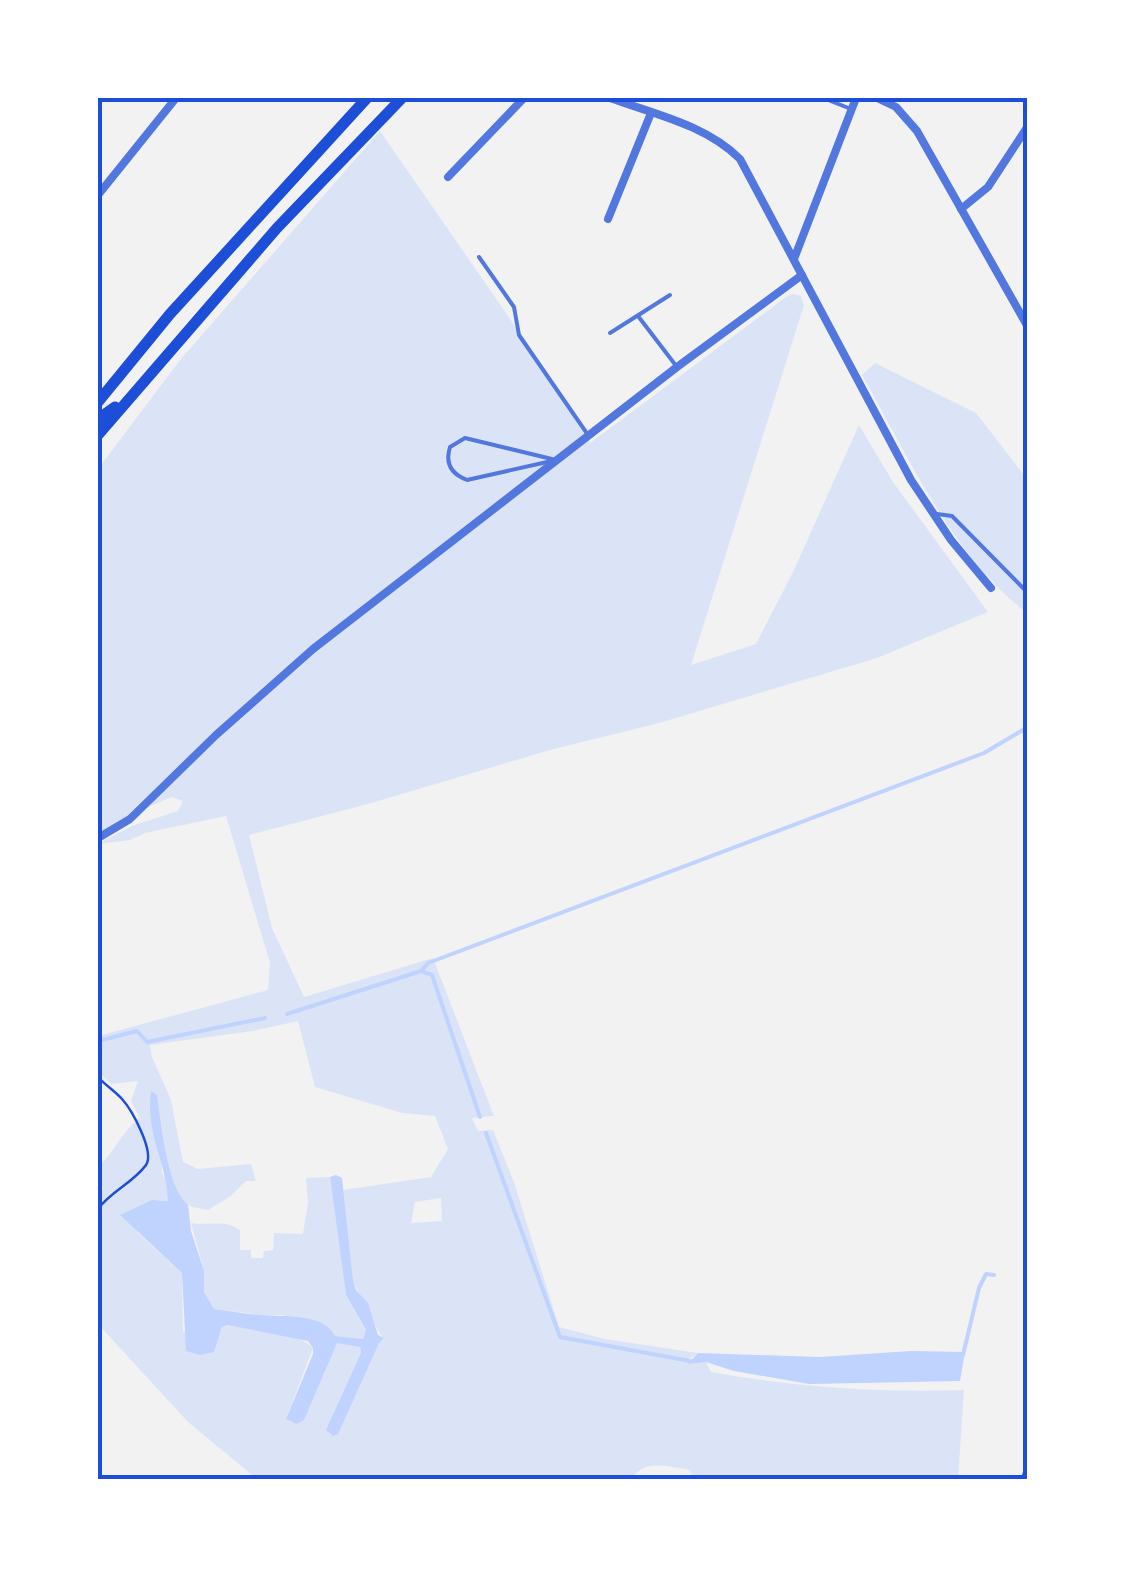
<svg xmlns="http://www.w3.org/2000/svg" width="1125" height="1577" viewBox="0 0 1125 1577" font-family="Rubik,sans-serif">
  <style>
    .green { fill: #dbe4f7; fill-rule: evenodd }
    .water { fill: #bfd3fe }
    .lines { fill: none; stroke-linecap: round; stroke-linejoin: round }
    .stream { stroke: #bfd3fe; stroke-width: 4 }
    .path { stroke: #1d4ed8; stroke-width: 2.5 }
    .service { stroke: #5277de; stroke-width: 4 }
    .minor { stroke: #5277de; stroke-width: 8 }
    .trunk { stroke: #1d4ed8; stroke-width: 11 }
    .neatline { fill: none; stroke: #1d4ed8; stroke-width: 4 }
  </style>
  <rect width="100%" height="100%" fill="#f2f2f2"/>
  <g class="green">
    <path d="M 380,131 L 506,313 L 590,443 L 786,297 L 793,294 L 801,296 L 804,305 L 691,665 L 756,644 L 793,572 L 859,425 L 893,482 L 988,612 L 877,658 L 659,723 L 550,750 L 368,804 L 249,835 L 272,928 L 304,997 L 433,958 L 494,1116 L 472,1118 L 478,1131 L 493,1130 L 514,1182 L 559,1327 L 605,1339 L 698,1353 L 689,1359 L 706,1362 L 711,1372 C 796,1387 878,1393 964,1390 L 958,1479 L 693,1480 L 690,1470 C 669,1467 643,1458 631,1480 L 527,1480 L 516,1476 L 515,1480 L 257,1479 L 188,1422 L 98,1324 L 98,1167 C 115,1152 122,1131 140,1118 L 131,1101 L 138,1081 L 111,1084 L 98,1071 L 98,1036 L 268,990 L 270,963 L 226,816 L 145,833 L 130,840 L 98,844 L 132,826 L 178,811 L 183,801 L 172,797 L 127,816 L 98,834 L 98,469 L 180,360 ZM 298,1021 L 315,1087 L 402,1113 L 435,1116 L 448,1149 L 431,1177 L 343,1190 L 353,1280 C 355,1286 380,1335 383,1338 L 361,1353 L 360,1347 L 337,1342 L 286,1419 L 313,1348 C 299,1332 250,1329 229,1325 L 222,1327 L 214,1352 L 183,1331 L 182,1273 L 137,1232 L 152,1200 L 168,1201 L 168,1183 L 162,1173 L 157,1095 C 162,1122 166,1175 179,1198 C 185,1207 199,1208 208,1210 L 231,1196 L 246,1181 L 256,1181 L 251,1164 L 198,1169 L 183,1162 L 171,1100 L 152,1057 L 150,1045 L 253,1031 ZM 441,1198 L 442,1221 L 411,1223 L 415,1202 Z"/>
    <path d="M 875,363 L 976,413 L 1027,479 L 1027,613 C 951,555 909,457 862,375 Z"/>
    <path d="M 330,1177 L 346,1295 L 366,1331 L 363,1339 L 335,1336 L 282,1315 L 262,1315 L 214,1309 L 204,1292 L 204,1271 L 191,1223 C 209,1226 225,1219 240,1230 L 240,1250 L 251,1250 L 251,1258 L 263,1258 L 264,1251 L 273,1250 L 274,1233 L 303,1234 L 308,1202 L 306,1178 Z"/>
  </g>
  <g class="water">
    <path d="M 151,1091 L 157,1095 C 162,1124 166,1186 188,1205 L 191,1231 L 204,1271 L 204,1292 L 214,1309 C 230,1311 246,1314 262,1315 C 284,1317 324,1313 335,1336 L 363,1339 L 366,1330 L 346,1295 L 330,1177 L 336,1175 L 342,1178 L 353,1280 L 356,1290 L 368,1303 L 378,1335 L 384,1338 L 379,1343 L 338,1434 L 333,1436 L 326,1430 L 361,1353 L 360,1347 L 337,1343 L 304,1420 L 297,1424 L 286,1419 L 313,1354 L 313,1348 L 308,1341 L 228,1325 L 222,1327 L 214,1352 L 200,1355 L 186,1351 L 182,1273 L 120,1215 L 152,1200 L 168,1201 C 167,1162 145,1135 151,1091 Z"/>
    <path d="M 911,1351 L 965,1352 L 960,1381 L 809,1384 L 734,1371 L 706,1362 L 687,1364 L 698,1353 L 820,1357 Z"/>
  </g>
  <g class="lines">
    <g class="stream">
      <path d="M 421,971 L 428,963 L 984,753 L 1028,727"/>
      <path d="M 287,1014 L 421,971 L 432,975 L 480,1117"/>
      <path d="M 98,1041 L 137,1031 L 147,1042 L 265,1018"/>
      <path d="M 486,1133 L 560,1337 L 690,1361"/>
      <path d="M 963,1355 L 979,1288 L 986,1274 L 994,1275"/>
    </g>
    <g class="path">
      <path d="M 98,1077 C 105,1085 115,1091 122,1099 C 132,1110 155,1152 146,1165 C 133,1183 111,1191 98,1209"/>
      <path d="M 1022,1480 L 1028,1458"/>
    </g>
    <g class="service">
      <path d="M 823,98 L 851,109"/>
      <path d="M 479,257 L 514,307 L 519,335 L 588,435"/>
      <path d="M 638,316 L 677,367"/>
      <path d="M 610,333 L 670,295"/>
      <path d="M 465,438 L 556,460 L 467,480 C 451,474 445,463 450,447 Z"/>
      <path d="M 937,514 L 952,516 L 1028,593"/>
    </g>
    <g class="minor">
      <path d="M 610,98 C 654,114 706,125 740,159 L 911,480 L 951,540 L 991,588"/>
      <path d="M 877,98 L 896,107 L 917,131 L 1028,327"/>
      <path d="M 448,177 L 524,98"/>
      <path d="M 98,195 L 176,98"/>
      <path d="M 961,209 L 988,187 L 1028,126"/>
      <path d="M 608,219 L 651,113"/>
      <path d="M 794,259 L 856,98"/>
      <path d="M 98,838 L 130,819 L 216,735 L 313,649 L 677,367 L 802,275"/>
    </g>
    <g class="trunk">
      <path d="M 98,402 L 170,314 L 367,98"/>
      <path d="M 98,419 L 115,407"/>
      <path d="M 98,435 L 277,228 L 402,98"/>
    </g>
  </g>
  <rect width="1125" height="1577" fill="none" stroke="#ffffff" stroke-width="200"/>
  <rect x="100" y="100" width="925" height="1377" class="neatline"/>
</svg>
